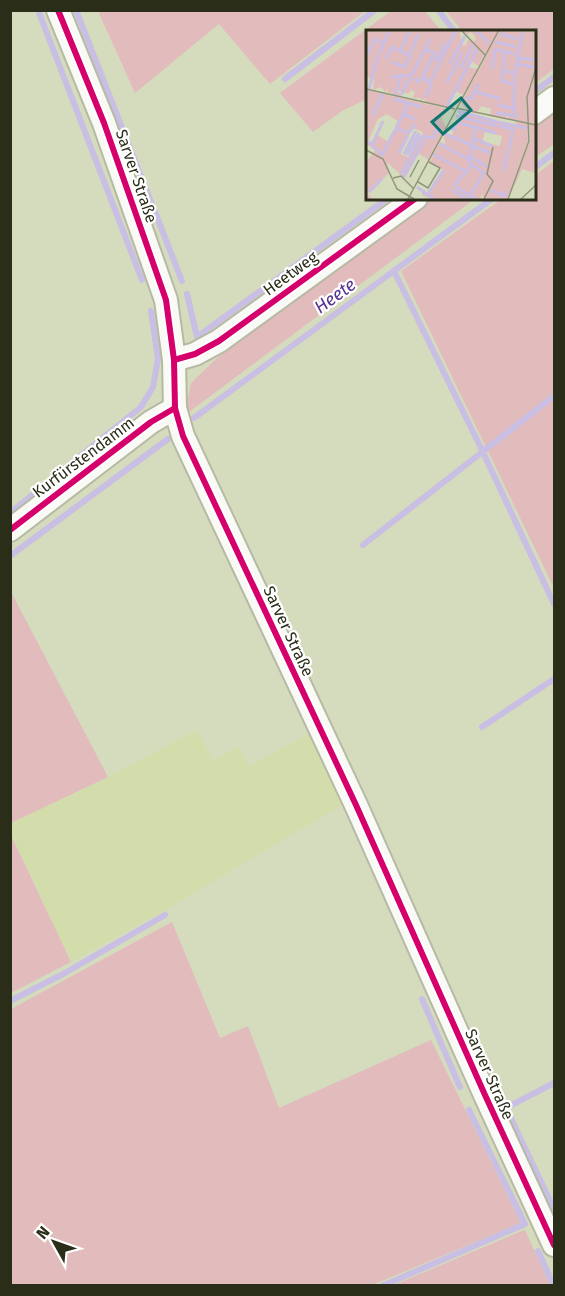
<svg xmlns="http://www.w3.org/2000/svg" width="565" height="1296" viewBox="0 0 565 1296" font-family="'Fira Sans',sans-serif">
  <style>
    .built { fill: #d3ddac }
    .green { fill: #e2bbbc }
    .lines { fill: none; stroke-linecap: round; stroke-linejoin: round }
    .stream { stroke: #c9bee3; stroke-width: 6 }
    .minor-casing { stroke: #b6baa3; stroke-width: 26 }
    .minor { stroke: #f9faf5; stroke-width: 22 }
    .cycleway-casing { stroke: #fff; stroke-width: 10 }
    .cycleway { stroke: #d6006c; stroke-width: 6 }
    .labels { text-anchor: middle; stroke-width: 4.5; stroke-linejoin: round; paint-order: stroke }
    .street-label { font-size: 16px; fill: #2a2e18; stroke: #fff }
    .water-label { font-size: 18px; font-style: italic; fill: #583492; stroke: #fff }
    .inset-river { fill: none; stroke: #c9bee3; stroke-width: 3 }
    .inset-road { fill: none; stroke: #91967b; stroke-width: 1.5 }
    .view { fill: #0f766e; fill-opacity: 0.15; stroke: #0f766e; stroke-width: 3 }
    .inset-edge { fill: none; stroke: #2a2e18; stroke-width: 3 }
  </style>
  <rect width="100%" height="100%" fill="#d5dbbd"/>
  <path class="built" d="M 197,730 L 213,760 L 239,746 L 249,766 L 308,734 L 342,805 L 167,909 L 71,962 L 11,833 L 10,823 L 108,777 Z"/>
  <g class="green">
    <path d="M 98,11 L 365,11 L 270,84 L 219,24 L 135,93 Z"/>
    <path d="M 391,11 L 425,11 L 441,31 L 367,32 L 367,99 L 342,111 L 313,132 L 280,93 Z"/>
    <path d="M 446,11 L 554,11 L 554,69 L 534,84 L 534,32 L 462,31 Z"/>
    <path d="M 554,110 L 554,144 L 534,158 L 534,125 Z"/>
    <path d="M 554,161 L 554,588 L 401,271 L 503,198 L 534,198 L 534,176 Z"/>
    <path d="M 434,198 L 476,198 L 185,415 L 191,383 L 217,358 Z"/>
    <path d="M 10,590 L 108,777 L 11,823 L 10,823 Z"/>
    <path d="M 10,833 L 71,962 L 11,993 L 10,993 Z"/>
    <path d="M 172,922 L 220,1038 L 248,1026 L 279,1108 L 431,1040 L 521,1223 L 372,1285 L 11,1285 L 11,1009 Z"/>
    <path d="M 525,1230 L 550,1285 L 394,1285 L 524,1230 Z"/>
  </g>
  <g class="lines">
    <g class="stream">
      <path d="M 38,10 L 142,280"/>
      <path d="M 76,10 L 182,281"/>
      <path d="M 438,10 L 455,32"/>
      <path d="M 285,79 L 375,10"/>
      <path d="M 534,92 L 554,77"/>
      <path d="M 534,168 L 554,153"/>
      <path d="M 394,271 L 482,450 L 554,604"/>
      <path d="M 187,294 L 197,337 L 388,198"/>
      <path d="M 194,418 L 493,198"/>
      <path d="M 10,513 L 141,407 L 153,387 L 158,359 L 151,311"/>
      <path d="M 363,545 L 554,396"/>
      <path d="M 10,556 L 168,439"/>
      <path d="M 482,727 L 554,679"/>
      <path d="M 422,999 L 460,1087"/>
      <path d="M 10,1001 L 65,973 L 165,915"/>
      <path d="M 554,1083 L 506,1108 L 554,1209"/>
      <path d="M 538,1251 L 554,1286"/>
      <path d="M 382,1286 L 525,1224 L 469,1110"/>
    </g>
    <defs>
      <g id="minor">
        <path d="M 58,10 L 104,123 L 166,300 L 174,360 L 175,408 L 183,436 L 356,805 L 485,1095 L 554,1245"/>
        <path d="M 534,113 L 554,98"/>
        <path d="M 174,360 L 195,354 L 219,341 L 416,198"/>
        <path d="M 10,530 L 151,422 L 175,408"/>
      </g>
    </defs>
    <use href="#minor" class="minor-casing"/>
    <use href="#minor" class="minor"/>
    <defs>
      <g id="cycleway">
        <path d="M 58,10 L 104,123 L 166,300 L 174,360 L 175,408 L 183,436 L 356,805 L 485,1095 L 554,1245"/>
        <path d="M 174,360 L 195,354 L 219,341 L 416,198"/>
        <path d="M 10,530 L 151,422 L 175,408"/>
      </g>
    </defs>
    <use href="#cycleway" class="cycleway-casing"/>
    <use href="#cycleway" class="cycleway"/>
  </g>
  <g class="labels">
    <g class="street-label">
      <text transform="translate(137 176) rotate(71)" y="6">Sarver Straße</text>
      <text transform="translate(290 273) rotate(-36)" y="6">Heetweg</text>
      <text transform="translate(83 457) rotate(-37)" y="6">Kurfürstendamm</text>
      <text transform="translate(289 631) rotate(65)" y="6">Sarver Straße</text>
      <text transform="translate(490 1074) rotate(66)" y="6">Sarver Straße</text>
    </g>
    <g class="water-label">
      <text transform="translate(335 296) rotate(-36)" y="6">Heete</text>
    </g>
  </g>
  <g transform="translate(366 30)">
    <rect width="170" height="170" fill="#d5dbbd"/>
    <path d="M 0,0 L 94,0 L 95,14 L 99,16 L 103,9 L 118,25 L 112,36 L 105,31 L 102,37 L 112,39 L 97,65 L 89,61 L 81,77 L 58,72 L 60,68 L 54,71 L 55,68 L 47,68 L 49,62 L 45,60 L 42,64 L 32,60 L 35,66 L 21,62 L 22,58 L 19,62 L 15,57 L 7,60 L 8,49 L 0,46 ZM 100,0 L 133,0 L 119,24 L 107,12 L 110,8 L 105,2 L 100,5 L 98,3 ZM 134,0 L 169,2 L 169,143 L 156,139 L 143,167 L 165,109 L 161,75 L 165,48 L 160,74 L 163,109 L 141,169 L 118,169 L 116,164 L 114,169 L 66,169 L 56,165 L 56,160 L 62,164 L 78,140 L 64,132 L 74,112 L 79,114 L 78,104 L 85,107 L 88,101 L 96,82 L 89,80 L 149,95 L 151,90 L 142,90 L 142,85 L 139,89 L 124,85 L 125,79 L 116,76 L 109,83 L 102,81 L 95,73 ZM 119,102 L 136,106 L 134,116 L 116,112 ZM 0,60 L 82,79 L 75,87 L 80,97 L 63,130 L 52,123 L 38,148 L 21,132 L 23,143 L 2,163 L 6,169 L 0,169 L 0,132 L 9,120 L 0,114 ZM 21,84 L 33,92 L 23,112 L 11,105 L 5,115 L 2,111 L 12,89 ZM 47,98 L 57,102 L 44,128 L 33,123 L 29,129 Z" fill="#e2bbbc" fill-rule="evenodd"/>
    <path class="inset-river" d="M 110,0 L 123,13M 134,4 L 152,9M 129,12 L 150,17M 129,19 L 149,24M 35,20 L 44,0M 139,23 L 137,41 L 149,43 L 157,0M 13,24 L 24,0M 1,25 L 9,9 L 17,13M 150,27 L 170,30M 68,28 L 71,30 L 79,12M 20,29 L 26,17 L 42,25M 26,32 L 39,37 L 52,4M 84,34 L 99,6M 150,34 L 168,37M 94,39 L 107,15M 126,39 L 129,20M 137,42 L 136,51 L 146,54M 46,45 L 64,9M 25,47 L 44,45M 58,47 L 65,56 L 60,67M 49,48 L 52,52 L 56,48 L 68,23 L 60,19M 81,52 L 96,23M 63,54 L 90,0M 3,59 L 12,25M 109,62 L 132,68 L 132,71M 29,65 L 35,46M 35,65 L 45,46M 99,68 L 105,69 L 112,54M 28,69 L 56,77M 42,74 L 37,84 L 49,89M 132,75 L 149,79 L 150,88M 81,76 L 111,19M 148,78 L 149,44M 92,81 L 131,92M 130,83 L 150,86M 37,84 L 30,98 L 42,103 L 50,94M 7,85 L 17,64M 90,86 L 131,96M 91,92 L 130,103M 132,92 L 161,98M 133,96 L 147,99 L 143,120M 85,99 L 88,100 L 96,82M 109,99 L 103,132 L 119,144M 79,104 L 124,123M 56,106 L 67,108 L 71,99 L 76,101M 109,109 L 126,116M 2,111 L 17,126M 74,114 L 102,129M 6,115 L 17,91M 33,123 L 42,105M 38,124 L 50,101M 67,124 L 100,142M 16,125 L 29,100M 41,125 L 53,103M 105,127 L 121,137M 137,141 L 142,121M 35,144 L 55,106M 38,147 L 59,109M 88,155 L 106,135M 89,156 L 109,169M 51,157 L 68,169M 85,159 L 100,169M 125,160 L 138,166 L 140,161M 3,162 L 16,149M 61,165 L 78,140M 102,169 L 117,144"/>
    <path class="inset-road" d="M 95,0 L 119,25M 0,59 L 89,79M 90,78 L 170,95M 0,120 L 17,129 L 31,159 L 48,169M 44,147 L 53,130M 27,148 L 35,146 L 48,159M 52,152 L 62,158 L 74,138 L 63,132M 42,169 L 133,0M 118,169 L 127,151 L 121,144 L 127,117M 142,169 L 163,111 L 161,67 L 170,38M 155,169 L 170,155"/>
    <path class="view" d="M 95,68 L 105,80 L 77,104 L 66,92 Z"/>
    <rect width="170" height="170" class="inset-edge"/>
  </g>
  <rect width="565" height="1296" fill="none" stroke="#2a2e18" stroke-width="24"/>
  <g transform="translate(54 1242) rotate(310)" stroke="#ffffff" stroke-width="4.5" paint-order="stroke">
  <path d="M0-4.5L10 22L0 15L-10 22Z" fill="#2a2e18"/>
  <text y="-9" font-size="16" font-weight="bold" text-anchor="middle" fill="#2a2e18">N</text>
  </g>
</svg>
